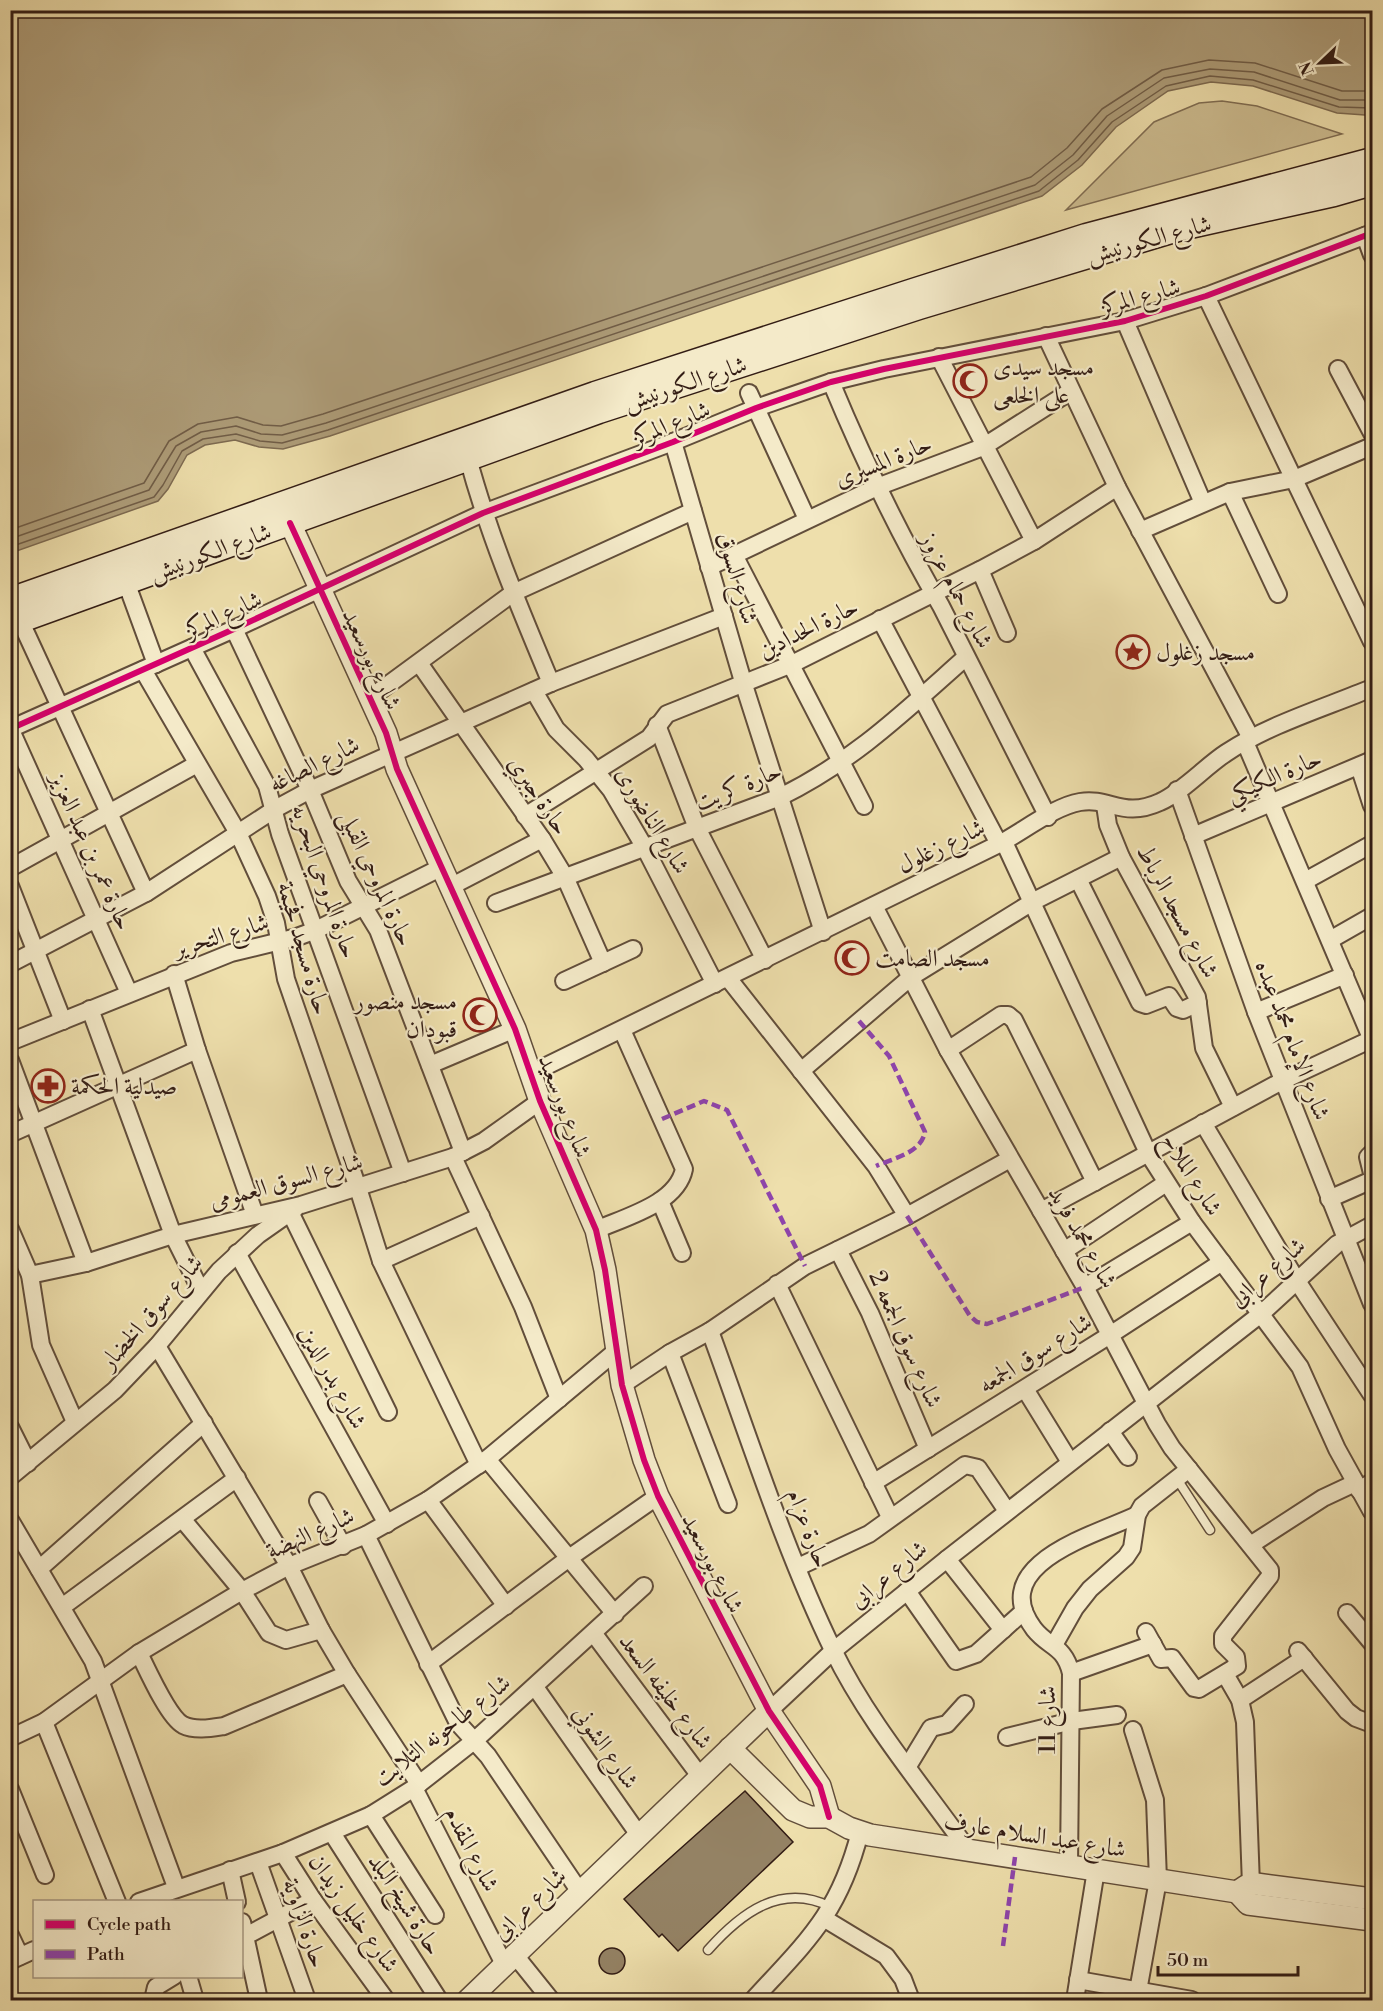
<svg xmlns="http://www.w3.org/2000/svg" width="1383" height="2011" viewBox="0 0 1383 2011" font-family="'Libre Bodoni',Amiri,serif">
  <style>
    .green { fill: #cebe92; stroke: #806e54; stroke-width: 1.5 }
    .water { fill: #ae9d79; stroke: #7d6a51; stroke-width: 1.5 }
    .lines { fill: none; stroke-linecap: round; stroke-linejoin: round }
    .shore { stroke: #705d47; stroke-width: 1.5 }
    .building { fill: #948264; stroke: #331d15; stroke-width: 1.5 }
    .service-casing { stroke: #624e3b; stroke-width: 11 }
    .minor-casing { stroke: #624e3b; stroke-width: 20 }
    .tertiary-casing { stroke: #624e3b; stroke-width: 24 }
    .secondary-casing { stroke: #331d15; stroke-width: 27 }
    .service { stroke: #f4eac9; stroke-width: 8 }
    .minor { stroke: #f4eac9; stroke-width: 16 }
    .tertiary { stroke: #f4eac9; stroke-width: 21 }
    .secondary { stroke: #f4eac9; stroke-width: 24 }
    .quiet { stroke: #8e44ad; stroke-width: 4.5; stroke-dasharray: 9 4.5; stroke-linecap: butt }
    .cycleway-casing { stroke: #f4eac9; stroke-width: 10 }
    .cycleway { stroke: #d6006c; stroke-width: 6 }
    .labels { text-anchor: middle; stroke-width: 4.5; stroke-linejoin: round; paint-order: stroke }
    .street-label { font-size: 24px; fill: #331d15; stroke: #f4eac9 }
    .poi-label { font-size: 24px; fill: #331d15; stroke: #f4eac9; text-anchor: start }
  </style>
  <rect width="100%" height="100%" fill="#eedfac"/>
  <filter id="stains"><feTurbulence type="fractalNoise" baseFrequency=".00333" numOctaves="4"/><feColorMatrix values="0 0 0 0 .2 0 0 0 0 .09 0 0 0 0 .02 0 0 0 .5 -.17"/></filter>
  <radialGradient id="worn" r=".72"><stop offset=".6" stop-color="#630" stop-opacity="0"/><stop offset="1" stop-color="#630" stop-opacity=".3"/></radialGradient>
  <path class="green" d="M 1222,101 L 1257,106 L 1342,134 L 1066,210 L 1154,122 L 1199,103 Z"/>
  <path class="water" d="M 10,11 L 1372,11 L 1372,113 L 1365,115 L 1337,113 L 1253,86 L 1211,82 L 1168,91 L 1116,127 L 1082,165 L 1042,196 L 330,436 L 283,449 L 259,447 L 235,440 L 205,445 L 187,455 L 168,489 L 158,501 L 11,553 Z"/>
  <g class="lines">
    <g class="shore">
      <path d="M 10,530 L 144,483 L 169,441 L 198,424 L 237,417 L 263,425 L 281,426 L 323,414 L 1031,177 L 1067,148 L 1102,109 L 1162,70 L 1209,60 L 1255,63 L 1342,91 L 1372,91"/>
      <path d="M 10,539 L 149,490 L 176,446 L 201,432 L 236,426 L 261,434 L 282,435 L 326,423 L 1035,185 L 1073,155 L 1107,116 L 1164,78 L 1210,69 L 1254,72 L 1340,100 L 1372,100"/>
      <path d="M 10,547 L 154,497 L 163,485 L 182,451 L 203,439 L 236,434 L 260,441 L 282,443 L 328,430 L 1039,191 L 1078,160 L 1112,122 L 1166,86 L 1210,76 L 1253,80 L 1339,107 L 1372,108"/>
    </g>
  </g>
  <g class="building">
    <path d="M 745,1791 L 793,1842 L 678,1951 L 662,1934 L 659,1937 L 624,1899 Z"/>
    <circle cx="612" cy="1961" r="13"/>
  </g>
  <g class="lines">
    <defs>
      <g id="service">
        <path d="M 1177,1479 L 1210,1530"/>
        <path d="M 708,1950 C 741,1913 781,1882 831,1907"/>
      </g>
      <g id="minor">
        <path d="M 1365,236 L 1372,255"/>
        <path d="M 1206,296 L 1372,642"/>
        <path d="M 1125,321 L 1203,503"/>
        <path d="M 1046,336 L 1117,487 L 1251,738"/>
        <path d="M 939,357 L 1034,541"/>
        <path d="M 1338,369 L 1372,433"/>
        <path d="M 831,382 C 863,459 899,534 941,606 L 1048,817"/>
        <path d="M 749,393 L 807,519"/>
        <path d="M 673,442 L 744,685 L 823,932"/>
        <path d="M 468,458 C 489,536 520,609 551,683"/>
        <path d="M 1230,492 L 1278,594"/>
        <path d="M 1140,531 L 1230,492 L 1294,479 L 1372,446"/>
        <path d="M 734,555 L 864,806"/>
        <path d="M 709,567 L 877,487 L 983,447 L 1071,391"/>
        <path d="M 980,570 L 1007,633"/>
        <path d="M 126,582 L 156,664"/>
        <path d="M 880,619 L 999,844"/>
        <path d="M 20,620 L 146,893"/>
        <path d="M 234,629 L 310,790 L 348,881 L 378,930 L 463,1152"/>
        <path d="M 192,648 L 267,786 L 280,834 L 403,1173"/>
        <path d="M 419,663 L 542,839 L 565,877 L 603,963"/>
        <path d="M 143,670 L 238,833 L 267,896 L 276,923 L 286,979 L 358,1188 L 381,1261 L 479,1465"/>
        <path d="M 534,691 L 556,729 L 586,759 L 611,790 L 645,848 L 715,984"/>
        <path d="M 370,698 L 513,593 L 693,511"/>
        <path d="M 657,725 L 697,828 L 765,960"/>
        <path d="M 10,728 L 129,993"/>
        <path d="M 10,729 L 234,629 L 483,513 L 673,442 L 756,408 L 831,382 L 884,369 L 1125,321 L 1206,296 L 1372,233"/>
        <path d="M 1245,742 L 1372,1040"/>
        <path d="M 1359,766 L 1372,806"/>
        <path d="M 1177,790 L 1256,1012 L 1372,1304"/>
        <path d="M 1105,805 L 1108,825 L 1121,857 L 1197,997 L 1204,1048 L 1233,1107"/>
        <path d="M 525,816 L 649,738 L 667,714 L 792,664 L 980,570 L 1034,541 L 1117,487"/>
        <path d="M 1193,836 L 1372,760"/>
        <path d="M 1004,842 L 1148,1153 L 1192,1222 L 1300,1367 L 1337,1449 L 1372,1512"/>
        <path d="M 10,868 L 197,764"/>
        <path d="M 1078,879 L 1140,1003 L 1146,1005 L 1169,996 L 1177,1008 L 1183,1010 L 1198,1003"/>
        <path d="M 1305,881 L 1372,844"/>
        <path d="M 10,886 L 63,1021"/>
        <path d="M 450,887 L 542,839"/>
        <path d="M 496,903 L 780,797 C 854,761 905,711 966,657"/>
        <path d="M 874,906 L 948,1050 L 1085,1287 L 1157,1424 L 1172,1448 L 1270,1570 L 1270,1576 L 1223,1636 L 1223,1644 L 1236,1657 L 1237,1666 L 1199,1689 L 1194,1688 L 1172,1658 L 1161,1659 L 1146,1632"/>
        <path d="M 1330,940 L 1372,916"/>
        <path d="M 10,964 L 146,893 L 275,809 L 310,790 L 551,683 L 724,616"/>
        <path d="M 174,974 L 197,1050 L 255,1215"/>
        <path d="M 728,978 L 876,1166 L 907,1216"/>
        <path d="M 564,981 L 633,949"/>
        <path d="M 90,1009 L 173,1235 L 201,1291"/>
        <path d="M 1256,1012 L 1345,975"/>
        <path d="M 10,1042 L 231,953 L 297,937 L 316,930 L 442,867"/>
        <path d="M 948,1050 L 1001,1015 L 1008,1015 L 1014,1020 L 1095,1182"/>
        <path d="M 10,1060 L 86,1263"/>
        <path d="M 430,1065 L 515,1029"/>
        <path d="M 801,1071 L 911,977 L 1034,901 L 1121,857"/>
        <path d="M 530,1074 L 999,844 C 1022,832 1055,806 1080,802 C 1110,797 1123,819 1160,802 C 1181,793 1206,766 1226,753 C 1270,724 1324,708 1372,688"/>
        <path d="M 1203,1123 L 1297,1281 L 1372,1395"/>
        <path d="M 10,1134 L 197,1050"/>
        <path d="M 1372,1153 L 1368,1157 L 1372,1173"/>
        <path d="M 453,1157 L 523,1307 L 559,1399"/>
        <path d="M 1329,1199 L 1372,1180"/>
        <path d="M 660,1201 L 682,1253"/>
        <path d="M 1041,1211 L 1282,1081 L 1372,1039"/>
        <path d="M 290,1212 L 388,1412"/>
        <path d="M 10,1229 L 30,1275 L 41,1345 L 75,1422"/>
        <path d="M 596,1230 C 625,1217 677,1204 684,1169 L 622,1030"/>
        <path d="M 838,1250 L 870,1313 L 928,1449"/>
        <path d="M 1064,1251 L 1166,1183"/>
        <path d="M 237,1253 L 387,1524"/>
        <path d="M 381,1261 L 481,1216"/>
        <path d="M 30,1275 L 86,1263 L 173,1235 L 301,1205 L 453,1157 L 484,1141 L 540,1101"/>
        <path d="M 777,1284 L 890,1517"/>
        <path d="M 1085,1287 L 1192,1222"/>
        <path d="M 710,1331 C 749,1437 784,1549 833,1650 C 868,1722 922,1785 968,1850"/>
        <path d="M 157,1346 L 289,1566 L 321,1630 L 347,1674 L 419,1784"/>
        <path d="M 670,1353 L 728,1504"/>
        <path d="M 622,1385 L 670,1353 L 710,1331 L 805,1266 L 907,1216 L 1010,1159"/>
        <path d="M 1025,1389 L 1070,1462"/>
        <path d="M 10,1427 L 28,1463"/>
        <path d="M 1110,1431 L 1128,1457"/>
        <path d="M 487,1459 L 615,1614"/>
        <path d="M 10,1477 L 115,1390 L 157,1346 L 219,1271 L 258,1235 L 295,1209"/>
        <path d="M 873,1483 L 1110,1335 L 1222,1262"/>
        <path d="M 1359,1490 L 1372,1482"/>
        <path d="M 428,1500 L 506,1606"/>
        <path d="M 318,1501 L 343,1546"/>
        <path d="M 10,1520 L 93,1661 L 176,1887"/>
        <path d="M 183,1520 L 242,1591 L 269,1633 L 286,1640 L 321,1630"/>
        <path d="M 366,1535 L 458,1723 L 488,1756 L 580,1892"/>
        <path d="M 1252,1544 L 1323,1498 L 1355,1483"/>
        <path d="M 947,1559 L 1003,1630"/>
        <path d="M 798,1567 L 869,1534 L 965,1465 L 978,1468 L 1007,1511"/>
        <path d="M 39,1569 L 204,1423"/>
        <path d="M 907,1591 L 956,1661 L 976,1654 L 1024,1611"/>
        <path d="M 62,1607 L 237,1478"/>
        <path d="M 1347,1613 L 1372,1643"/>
        <path d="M 594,1634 L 700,1776"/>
        <path d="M 1054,1645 L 1075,1608 L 1090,1589 L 1126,1557 L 1132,1548 L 1137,1515 L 1142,1506 L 1189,1469"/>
        <path d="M 1298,1651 L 1347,1711 L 1356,1718 L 1372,1724"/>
        <path d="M 139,1653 C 147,1669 168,1717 183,1725 C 195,1731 211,1728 224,1726 L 347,1674"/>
        <path d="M 428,1664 L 569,1558 L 658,1496"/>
        <path d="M 1071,1673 L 1153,1644"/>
        <path d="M 1225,1674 L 1240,1700 L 1245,1722 L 1251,1885"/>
        <path d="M 535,1687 L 639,1835"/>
        <path d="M 1240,1700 L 1304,1658"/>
        <path d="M 769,1711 L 833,1651 L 947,1559 L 1262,1313 L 1337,1244 L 1372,1225"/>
        <path d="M 44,1722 L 117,1902"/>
        <path d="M 1133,1730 L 1155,1800 L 1158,1880 L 1138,1991 L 1139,2000"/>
        <path d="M 1007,1737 L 1072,1721 L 1117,1715"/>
        <path d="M 10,1738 L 44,1722 L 139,1653 L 242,1591 L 289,1566 L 366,1535 L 428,1500 L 487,1459 L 615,1352"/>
        <path d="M 908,1766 L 931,1728 L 947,1724 L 965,1704"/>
        <path d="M 414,1788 L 504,1964"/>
        <path d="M 10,1789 L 45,1875"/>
        <path d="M 371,1815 L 435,1915"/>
        <path d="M 332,1833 L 439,2000"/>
        <path d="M 283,1853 L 313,1900 L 386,2000"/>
        <path d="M 258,1862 L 307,2000"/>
        <path d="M 1069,1866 L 1071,1673 C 1064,1645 1049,1648 1034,1629 C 985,1564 1095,1535 1137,1515"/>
        <path d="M 230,1870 L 237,1902"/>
        <path d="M 139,1902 L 283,1853 L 371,1815 L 414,1788 L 474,1741 L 644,1586"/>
        <path d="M 825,1919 L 886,1956 L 903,1979 L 911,2000"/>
        <path d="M 242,1922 L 259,2000"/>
        <path d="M 10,1935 L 20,1956"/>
        <path d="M 242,1938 L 313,1900"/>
        <path d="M 514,1954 L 551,2000"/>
        <path d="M 10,1961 L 34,1950"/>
        <path d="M 188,1976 L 195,2000"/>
        <path d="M 1078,1980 L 1192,2000"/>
        <path d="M 153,2000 L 156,1987 L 174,1976"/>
        <path d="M 753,2000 C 807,1941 839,1914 860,1832"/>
        <path d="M 1075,2000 L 1096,1870"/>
      </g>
      <g id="tertiary">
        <path d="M 290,523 L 386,733 L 397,769 L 515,1029 L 540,1101 L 596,1230 L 605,1270 L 622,1385 L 644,1460 L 658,1496 L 769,1711 L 820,1786 L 829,1817"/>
        <path d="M 730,1748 L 793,1810 L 810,1817 L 829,1817 L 849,1828 L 870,1835 L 1237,1892 L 1246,1886 L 1256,1884 L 1372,1899"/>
        <path d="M 1237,1892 L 1248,1904 L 1372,1920"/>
        <path d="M 468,2000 L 769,1711"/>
      </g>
      <g id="secondary">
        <path d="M 10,600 L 595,394 L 913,291 L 1086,236 L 1372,160"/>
        <path d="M 10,624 L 599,411 L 919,307 L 1181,228 L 1334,194 L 1372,183"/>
      </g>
    </defs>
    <use href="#service" class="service-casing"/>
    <use href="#minor" class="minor-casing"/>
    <use href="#tertiary" class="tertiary-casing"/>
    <use href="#secondary" class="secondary-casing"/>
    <use href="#service" class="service"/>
    <use href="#minor" class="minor"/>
    <use href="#tertiary" class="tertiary"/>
    <use href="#secondary" class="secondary"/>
    <g class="quiet">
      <path d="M 859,1021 L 889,1056 L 925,1132 C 921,1153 894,1158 876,1166"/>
      <path d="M 662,1119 L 704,1101 L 727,1110 L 805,1266"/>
      <path d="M 907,1216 L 970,1316 L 977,1322 L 987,1324 L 1085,1287"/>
      <path d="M 1003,1946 L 1015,1857"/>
    </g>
    <defs>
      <g id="cycleway">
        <path d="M 290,523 L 386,733 L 397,769 L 515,1029 L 540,1101 L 596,1230 L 605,1270 L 622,1385 L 644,1460 L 658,1496 L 769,1711 L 820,1786 L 829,1817"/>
        <path d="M 10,729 L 234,629 L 483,513 L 673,442 L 756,408 L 831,382 L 884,369 L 1125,321 L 1206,296 L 1372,233"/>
      </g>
    </defs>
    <use href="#cycleway" class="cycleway-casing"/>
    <use href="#cycleway" class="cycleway"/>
  </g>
  <defs>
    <symbol id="mosque-ring" viewBox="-11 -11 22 22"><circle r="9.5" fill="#f4eac9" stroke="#8f2418" stroke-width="1.5"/><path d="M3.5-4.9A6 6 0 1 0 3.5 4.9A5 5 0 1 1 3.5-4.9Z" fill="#8f2418"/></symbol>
    <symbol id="sight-ring" viewBox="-11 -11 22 22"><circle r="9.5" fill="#f4eac9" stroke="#8f2418" stroke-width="1.5"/><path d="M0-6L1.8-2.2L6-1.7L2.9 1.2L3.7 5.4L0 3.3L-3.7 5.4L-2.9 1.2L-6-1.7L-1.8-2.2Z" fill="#8f2418"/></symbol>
    <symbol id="pharmacy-ring" viewBox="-11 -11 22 22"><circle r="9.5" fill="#f4eac9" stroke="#8f2418" stroke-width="1.5"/><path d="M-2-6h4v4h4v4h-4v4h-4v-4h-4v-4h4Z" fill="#8f2418"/></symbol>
  </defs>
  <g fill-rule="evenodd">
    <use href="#mosque-ring" x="951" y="362" width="38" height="38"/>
    <use href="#sight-ring" x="1114" y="633" width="38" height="38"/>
    <use href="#mosque-ring" x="833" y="939" width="38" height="38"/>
    <use href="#mosque-ring" x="461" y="996" width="38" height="38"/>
    <use href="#pharmacy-ring" x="29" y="1067" width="38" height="38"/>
  </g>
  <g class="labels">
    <g class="street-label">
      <text transform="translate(1149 239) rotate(-15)" y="8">شارع الكورنيش</text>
      <text transform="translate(1140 296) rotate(-15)" y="8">شارع المركز</text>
      <text transform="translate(685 383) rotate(-18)" y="8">شارع الكورنيش</text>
      <text transform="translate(671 423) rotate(-22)" y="8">شارع المركز</text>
      <text transform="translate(883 461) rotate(-22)" y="8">حارة المسيرى</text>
      <text transform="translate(210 552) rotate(-20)" y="8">شارع الكورنيش</text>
      <text transform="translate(738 578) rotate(74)" y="8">شارع السوق</text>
      <text transform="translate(957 590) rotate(62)" y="8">شارع حمام عزوز</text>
      <text transform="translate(223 614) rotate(-24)" y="8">شارع المركز</text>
      <text transform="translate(808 628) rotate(-26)" y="8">حارة الحدادين</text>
      <text transform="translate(372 659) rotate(65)" y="8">شارع بورسعيد</text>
      <text transform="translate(314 764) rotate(-26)" y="8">شارع الصاغه</text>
      <text transform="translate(1274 776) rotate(-23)" y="8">حارة الكيكي</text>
      <text transform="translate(738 786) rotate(-22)" y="8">حارة كريت</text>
      <text transform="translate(539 795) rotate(56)" y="8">حارة جبري</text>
      <text transform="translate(653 820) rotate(59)" y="8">شارع الناضورى</text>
      <text transform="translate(941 846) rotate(-26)" y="8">شارع زغلول</text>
      <text transform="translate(92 851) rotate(66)" y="8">حارة عمر بن عبد العزيز</text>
      <text transform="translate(377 878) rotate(65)" y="8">حارة المروحي القبلى</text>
      <text transform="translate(325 881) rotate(71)" y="8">حارة المروحي البحريه</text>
      <text transform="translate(1178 911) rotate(62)" y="8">شارع مسجد الرباط</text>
      <text transform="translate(221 935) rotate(-17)" y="8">شارع التحرير</text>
      <text transform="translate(304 948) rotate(74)" y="8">حارة مسجد فحيمة</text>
      <text transform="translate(1293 1040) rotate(69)" y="8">شارع الإمام محمد عبده</text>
      <text transform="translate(565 1106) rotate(69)" y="8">شارع بورسعيد</text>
      <text transform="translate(1192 1174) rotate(58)" y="8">شارع الملاح</text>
      <text transform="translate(286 1181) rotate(-15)" y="8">شارع السوق العمومى</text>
      <text transform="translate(1083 1237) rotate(60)" y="8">شارع محمد فريد</text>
      <text transform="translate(1267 1272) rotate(-41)" y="8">شارع عرابى</text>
      <text transform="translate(151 1312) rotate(-49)" y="8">شارع سوق الخضار</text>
      <text transform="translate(906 1339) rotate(66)" y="8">شارع سوق الجمعه 2</text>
      <text transform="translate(1035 1353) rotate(-32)" y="8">شارع سوق الجمعه</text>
      <text transform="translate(333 1377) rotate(61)" y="8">شارع بدر الدين</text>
      <text transform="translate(809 1528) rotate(69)" y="8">حارة عزام</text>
      <text transform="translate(310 1533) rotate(-24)" y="8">شارع النهضة</text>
      <text transform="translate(713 1563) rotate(63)" y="8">شارع بورسعيد</text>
      <text transform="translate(888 1574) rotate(-39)" y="8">شارع عرابى</text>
      <text transform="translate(666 1691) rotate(53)" y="8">شارع خليفه السعد</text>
      <text transform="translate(1047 1720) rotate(-90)" y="8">شارع 11</text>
      <text transform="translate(442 1730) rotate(-38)" y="8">شارع طاحونه التلايت</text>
      <text transform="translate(606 1747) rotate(55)" y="8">شارع الشوني</text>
      <text transform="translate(1035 1835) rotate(9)" y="8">شارع عبد السلام عارف</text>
      <text transform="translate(472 1849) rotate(63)" y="8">شارع المقدم</text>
      <text transform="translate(406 1904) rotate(58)" y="8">حارة شيخ البلد</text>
      <text transform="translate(529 1904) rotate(-44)" y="8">شارع عرابى</text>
      <text transform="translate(354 1913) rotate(55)" y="8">شارع خليل زيدان</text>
      <text transform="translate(305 1923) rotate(71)" y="8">حارة الزاوية</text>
    </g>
    <g class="poi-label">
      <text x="993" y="375">مسجد سيدى<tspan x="993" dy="28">على الخلعى</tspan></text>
      <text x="1156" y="660">مسجد زغلول</text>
      <text x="875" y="966">مسجد الصامت</text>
      <text x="457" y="1009" text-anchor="end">مسجد منصور<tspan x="457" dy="28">قبودان</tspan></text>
      <text x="71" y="1094">صيدلية الحكمة</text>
    </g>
  </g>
  <rect width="1383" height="2011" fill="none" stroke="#eedfac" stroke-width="36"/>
  <rect x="12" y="12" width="1359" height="1987" fill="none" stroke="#331d15" stroke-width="3"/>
  <rect x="18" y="18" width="1347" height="1975" fill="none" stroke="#331d15" stroke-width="1.5"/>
  <rect x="33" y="1900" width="210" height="78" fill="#f4eac9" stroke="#a79881" stroke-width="1.5"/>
  <rect x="45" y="1920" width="30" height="9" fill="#d6006c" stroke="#a79881" stroke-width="1.5"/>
  <text x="87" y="1930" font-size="18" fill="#331d15">Cycle path</text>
  <rect x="45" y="1950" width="30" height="9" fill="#8e44ad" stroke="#a79881" stroke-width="1.5"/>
  <text x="87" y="1960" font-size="18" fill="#331d15">Path</text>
  <g transform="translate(1320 63) rotate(247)" stroke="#f4eac9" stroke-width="4.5" paint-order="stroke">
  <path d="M0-4.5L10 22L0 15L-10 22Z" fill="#331d15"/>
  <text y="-9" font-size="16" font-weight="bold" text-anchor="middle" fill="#331d15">N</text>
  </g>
  <path d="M1158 1966v9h140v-9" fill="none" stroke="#331d15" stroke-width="3"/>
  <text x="1167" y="1966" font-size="18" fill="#331d15" stroke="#f4eac9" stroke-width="4.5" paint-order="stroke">50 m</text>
  <rect width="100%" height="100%" filter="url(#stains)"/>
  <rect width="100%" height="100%" fill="url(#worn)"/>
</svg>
